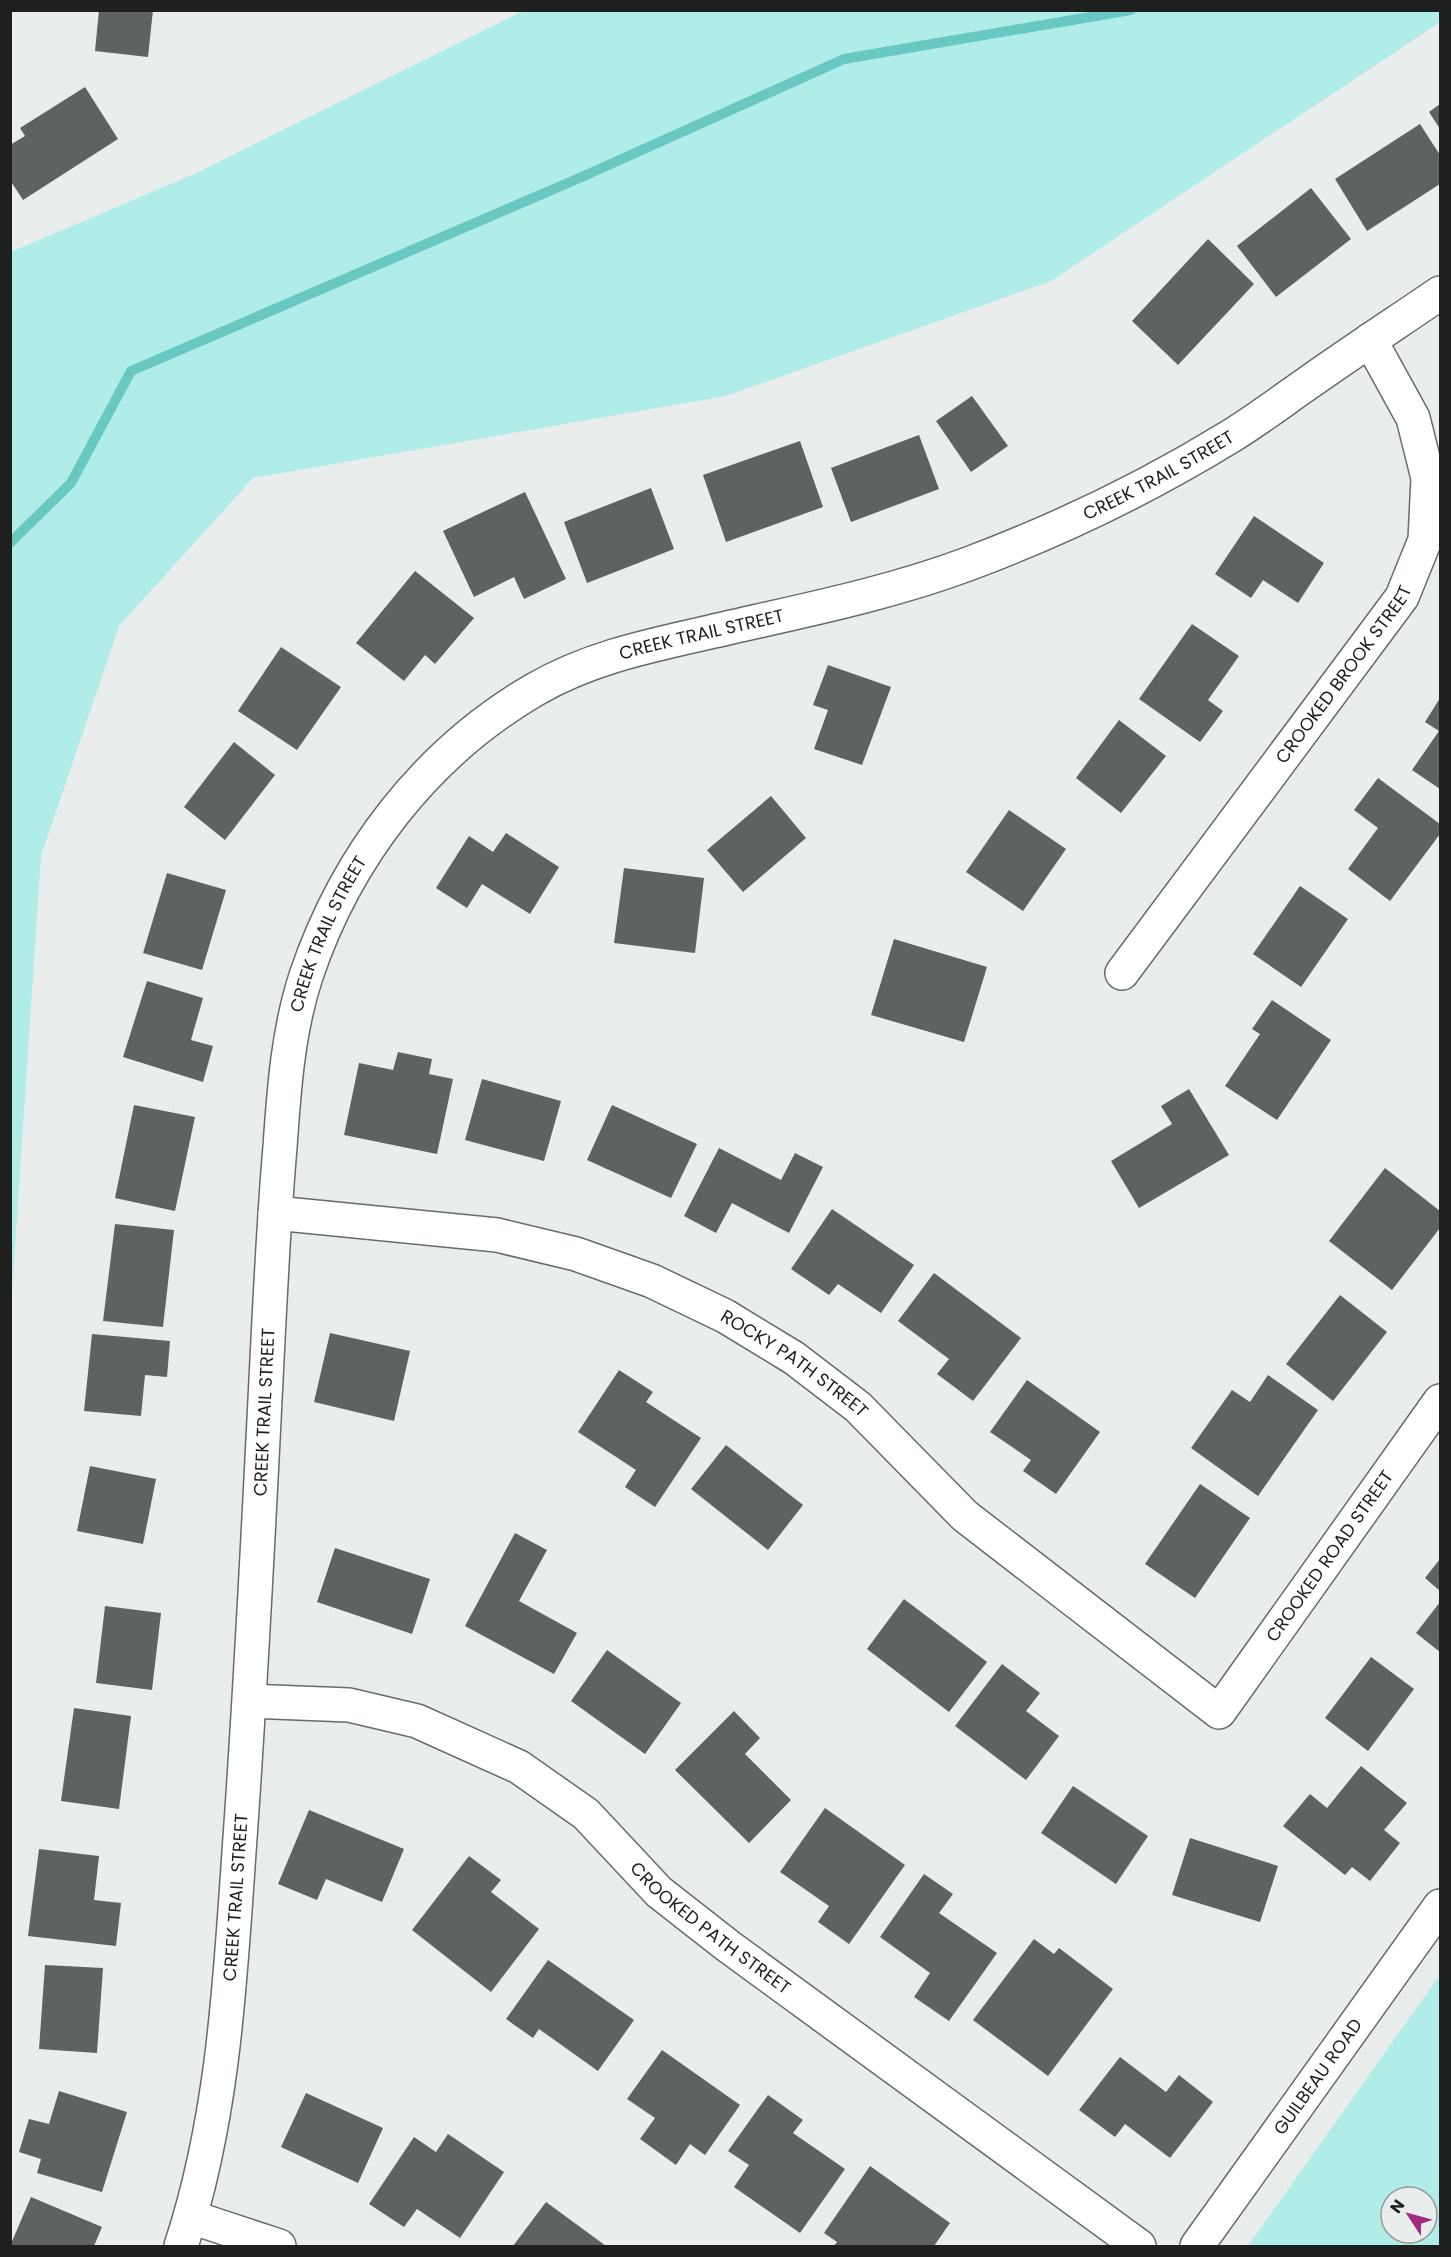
<svg xmlns="http://www.w3.org/2000/svg" width="1451" height="2257" viewBox="0 0 1451 2257" font-family="Poppins,sans-serif">
  <style>
    .green { fill: #b0ece8; fill-rule: evenodd }
    .lines { fill: none; stroke-linecap: round; stroke-linejoin: round }
    .stream { stroke: #6ac8c3; stroke-width: 10 }
    .building { fill: #5f6262 }
    .minor-casing { stroke: #676b6a; stroke-width: 36 }
    .secondary-casing { stroke: #676b6a; stroke-width: 36 }
    .minor { stroke: #fff; stroke-width: 33 }
    .secondary { stroke: #fff; stroke-width: 33 }
    .labels { text-anchor: middle; stroke-width: 6; stroke-linejoin: round; paint-order: stroke }
    .street-label { font-size: 18px; fill: #1e1f1f; stroke: #e9edec }
  </style>
  <rect width="100%" height="100%" fill="#e9edec"/>
  <g class="green">
    <path d="M 525,10 L 1440,10 L 1440,22 L 1051,281 L 726,396 L 253,478 L 119,626 L 41,856 L 11,1306 L 11,252 L 194,174 Z"/>
    <path d="M 1437,1979 L 1440,1981 L 1440,2246 L 1248,2246 ZM 1391,2197 L 1427,2197 L 1427,2233 L 1391,2233 Z"/>
  </g>
  <g class="lines">
    <path class="stream" d="M 10,543 L 71,483 L 131,371 L 584,176 L 844,59 L 1131,10"/>
  </g>
  <g class="building">
    <path d="M 99,10 L 153,10 L 148,57 L 95,51 Z"/>
    <path d="M 85,87 L 118,139 L 23,200 L 10,180 L 10,145 L 25,136 L 20,128 Z"/>
    <path d="M 1440,104 L 1440,129 L 1429,112 Z"/>
    <path d="M 1420,124 L 1440,155 L 1440,184 L 1367,231 L 1335,179 Z"/>
    <path d="M 1311,188 L 1351,239 L 1276,297 L 1237,246 Z"/>
    <path d="M 1208,239 L 1254,284 L 1178,365 L 1132,321 Z"/>
    <path d="M 972,396 L 1008,446 L 971,472 L 936,421 Z"/>
    <path d="M 919,435 L 939,489 L 851,522 L 831,468 Z"/>
    <path d="M 800,441 L 823,507 L 726,542 L 703,475 Z"/>
    <path d="M 651,488 L 674,549 L 587,583 L 564,522 Z"/>
    <path d="M 525,492 L 566,579 L 524,599 L 514,577 L 474,597 L 443,531 Z"/>
    <path d="M 1254,516 L 1324,563 L 1298,603 L 1263,580 L 1251,598 L 1215,574 Z"/>
    <path d="M 415,571 L 474,618 L 435,664 L 425,655 L 404,681 L 356,643 Z"/>
    <path d="M 1192,624 L 1239,656 L 1208,700 L 1223,711 L 1200,742 L 1139,699 Z"/>
    <path d="M 281,647 L 341,687 L 297,750 L 238,711 Z"/>
    <path d="M 828,665 L 891,687 L 862,765 L 814,749 L 828,710 L 813,705 Z"/>
    <path d="M 1440,698 L 1440,789 L 1412,770 L 1439,731 L 1425,722 Z"/>
    <path d="M 1119,720 L 1166,756 L 1121,813 L 1076,778 Z"/>
    <path d="M 234,742 L 275,775 L 225,840 L 184,807 Z"/>
    <path d="M 1378,778 L 1440,824 L 1440,834 L 1390,901 L 1348,869 L 1378,828 L 1354,810 Z"/>
    <path d="M 771,796 L 806,838 L 743,892 L 707,850 Z"/>
    <path d="M 1009,810 L 1066,849 L 1023,911 L 966,872 Z"/>
    <path d="M 506,833 L 559,867 L 530,914 L 482,884 L 467,908 L 436,888 L 469,836 L 493,852 Z"/>
    <path d="M 624,868 L 704,878 L 695,953 L 614,943 Z"/>
    <path d="M 167,873 L 226,890 L 202,970 L 143,953 Z"/>
    <path d="M 1300,886 L 1348,919 L 1301,987 L 1253,954 Z"/>
    <path d="M 894,939 L 987,967 L 964,1042 L 871,1015 Z"/>
    <path d="M 147,981 L 203,998 L 191,1040 L 213,1046 L 203,1082 L 123,1057 Z"/>
    <path d="M 1272,1000 L 1331,1040 L 1277,1120 L 1225,1086 L 1260,1034 L 1252,1029 Z"/>
    <path d="M 398,1052 L 432,1059 L 429,1074 L 453,1079 L 437,1154 L 344,1135 L 359,1063 L 393,1070 Z"/>
    <path d="M 482,1079 L 561,1101 L 544,1161 L 465,1140 Z"/>
    <path d="M 1189,1089 L 1229,1155 L 1139,1208 L 1111,1161 L 1172,1124 L 1161,1106 Z"/>
    <path d="M 134,1105 L 195,1117 L 175,1211 L 115,1198 Z"/>
    <path d="M 612,1105 L 697,1144 L 671,1198 L 587,1160 Z"/>
    <path d="M 719,1148 L 781,1180 L 795,1153 L 823,1167 L 789,1233 L 732,1203 L 716,1233 L 684,1216 Z"/>
    <path d="M 1385,1168 L 1440,1211 L 1440,1228 L 1392,1290 L 1329,1241 Z"/>
    <path d="M 832,1209 L 914,1265 L 881,1313 L 838,1284 L 829,1295 L 791,1269 Z"/>
    <path d="M 115,1224 L 174,1230 L 163,1327 L 103,1321 Z"/>
    <path d="M 934,1273 L 1021,1338 L 973,1401 L 937,1374 L 949,1359 L 898,1321 Z"/>
    <path d="M 1340,1295 L 1387,1332 L 1333,1401 L 1286,1364 Z"/>
    <path d="M 330,1333 L 410,1351 L 394,1421 L 314,1402 Z"/>
    <path d="M 92,1334 L 170,1341 L 167,1377 L 145,1375 L 141,1416 L 84,1411 Z"/>
    <path d="M 619,1370 L 653,1392 L 646,1402 L 701,1438 L 655,1507 L 625,1487 L 636,1470 L 578,1432 Z"/>
    <path d="M 1268,1375 L 1318,1410 L 1258,1496 L 1191,1448 L 1232,1390 L 1250,1402 Z"/>
    <path d="M 1027,1380 L 1100,1432 L 1056,1494 L 1023,1471 L 1031,1460 L 990,1432 Z"/>
    <path d="M 726,1445 L 803,1505 L 768,1550 L 691,1489 Z"/>
    <path d="M 90,1466 L 156,1479 L 143,1544 L 77,1531 Z"/>
    <path d="M 1200,1484 L 1250,1518 L 1195,1598 L 1145,1564 Z"/>
    <path d="M 515,1533 L 547,1550 L 519,1601 L 577,1633 L 554,1674 L 465,1626 Z"/>
    <path d="M 335,1548 L 430,1579 L 412,1634 L 317,1602 Z"/>
    <path d="M 1440,1559 L 1440,1591 L 1425,1578 Z"/>
    <path d="M 904,1599 L 987,1662 L 949,1712 L 867,1649 Z"/>
    <path d="M 1440,1602 L 1440,1652 L 1416,1633 Z"/>
    <path d="M 105,1606 L 161,1613 L 152,1690 L 96,1683 Z"/>
    <path d="M 607,1650 L 681,1703 L 645,1754 L 571,1701 Z"/>
    <path d="M 1371,1657 L 1414,1689 L 1368,1751 L 1325,1718 Z"/>
    <path d="M 1002,1664 L 1040,1693 L 1026,1711 L 1059,1736 L 1026,1780 L 955,1726 Z"/>
    <path d="M 74,1708 L 131,1716 L 119,1809 L 61,1801 Z"/>
    <path d="M 734,1711 L 760,1738 L 745,1754 L 791,1800 L 749,1843 L 675,1770 Z"/>
    <path d="M 1361,1766 L 1407,1803 L 1384,1830 L 1400,1843 L 1370,1881 L 1352,1867 L 1345,1875 L 1283,1826 L 1310,1794 L 1327,1808 Z"/>
    <path d="M 1073,1786 L 1148,1836 L 1116,1884 L 1041,1833 Z"/>
    <path d="M 825,1808 L 905,1865 L 849,1944 L 818,1922 L 829,1906 L 780,1872 Z"/>
    <path d="M 309,1810 L 404,1849 L 382,1902 L 326,1879 L 317,1900 L 278,1884 Z"/>
    <path d="M 1190,1838 L 1278,1866 L 1260,1922 L 1172,1895 Z"/>
    <path d="M 39,1849 L 99,1856 L 94,1900 L 121,1903 L 116,1946 L 28,1936 Z"/>
    <path d="M 469,1856 L 501,1880 L 491,1892 L 539,1929 L 491,1992 L 412,1930 Z"/>
    <path d="M 924,1874 L 953,1894 L 939,1913 L 997,1953 L 949,2021 L 914,1997 L 930,1973 L 880,1937 Z"/>
    <path d="M 1034,1939 L 1054,1954 L 1059,1948 L 1113,1989 L 1048,2076 L 973,2020 Z"/>
    <path d="M 548,1960 L 634,2020 L 598,2071 L 539,2029 L 533,2038 L 506,2019 Z"/>
    <path d="M 45,1965 L 103,1968 L 97,2053 L 39,2049 Z"/>
    <path d="M 662,2050 L 740,2105 L 705,2155 L 690,2144 L 676,2165 L 640,2139 L 655,2118 L 627,2099 Z"/>
    <path d="M 1120,2057 L 1166,2092 L 1179,2075 L 1213,2102 L 1170,2158 L 1125,2124 L 1115,2137 L 1079,2110 Z"/>
    <path d="M 59,2091 L 127,2112 L 102,2192 L 37,2173 L 41,2159 L 19,2152 L 29,2119 L 49,2124 Z"/>
    <path d="M 306,2093 L 383,2128 L 358,2183 L 281,2147 Z"/>
    <path d="M 768,2095 L 803,2120 L 793,2133 L 845,2169 L 800,2233 L 734,2187 L 749,2165 L 728,2151 Z"/>
    <path d="M 448,2134 L 504,2172 L 460,2238 L 417,2209 L 404,2227 L 369,2204 L 414,2137 L 436,2152 Z"/>
    <path d="M 870,2166 L 950,2223 L 934,2246 L 834,2246 L 837,2242 L 824,2233 Z"/>
    <path d="M 31,2197 L 102,2227 L 94,2246 L 10,2246 Z"/>
    <path d="M 546,2202 L 606,2246 L 513,2246 Z"/>
  </g>
  <g class="lines">
    <defs>
      <g id="minor">
        <path id="s1" d="M 1122,973 L 1402,597 L 1425,540 L 1428,478 L 1413,418 L 1370,340"/>
        <path id="s2" d="M 275,1213 L 497,1235 L 576,1254 L 652,1281 L 725,1316 L 794,1358 L 858,1407 L 965,1516 L 1219,1712 L 1440,1401"/>
        <path id="s3" d="M 250,1701 L 349,1705 L 417,1721 L 519,1767 L 586,1814 L 659,1892 L 728,1946 L 1139,2246"/>
        <path d="M 191,2217 L 279,2246"/>
        <path id="s4" d="M 181,2246 C 223,2119 230,1985 239,1852 C 252,1675 260,1497 269,1320 C 272,1262 275,1204 280,1147 C 284,1089 288,1031 306,976 C 346,857 425,754 534,690 C 589,658 648,646 710,632 C 796,612 885,595 968,564 C 1059,530 1148,487 1231,436 C 1257,420 1282,401 1308,383 C 1352,352 1396,323 1440,293"/>
      </g>
      <g id="secondary">
        <path id="s5" d="M 1197,2246 L 1440,1906"/>
      </g>
    </defs>
    <use href="#minor" class="minor-casing"/>
    <use href="#secondary" class="secondary-casing"/>
    <use href="#minor" class="minor"/>
    <use href="#secondary" class="secondary"/>
  </g>
  <g class="labels">
    <g class="street-label">
      <text dy="6" stroke="none"><textPath href="#s4" startOffset="2316">CREEK TRAIL STREET</textPath></text>
      <text dy="6" stroke="none"><textPath href="#s4" startOffset="1830">CREEK TRAIL STREET</textPath></text>
      <text dy="6" stroke="none"><textPath href="#s1" startOffset="372">CROOKED BROOK STREET</textPath></text>
      <text dy="6" stroke="none"><textPath href="#s4" startOffset="1326">CREEK TRAIL STREET</textPath></text>
      <text dy="6" stroke="none"><textPath href="#s2" startOffset="550">ROCKY PATH STREET</textPath></text>
      <text dy="6" stroke="none"><textPath href="#s4" startOffset="840">CREEK TRAIL STREET</textPath></text>
      <text dy="6" stroke="none"><textPath href="#s2" startOffset="1292">CROOKED ROAD STREET</textPath></text>
      <text dy="6" stroke="none"><textPath href="#s4" startOffset="354">CREEK TRAIL STREET</textPath></text>
      <text dy="6" stroke="none"><textPath href="#s3" startOffset="532">CROOKED PATH STREET</textPath></text>
      <text dy="6" stroke="none"><textPath href="#s5" startOffset="208">GUILBEAU ROAD</textPath></text>
    </g>
  </g>
  <rect width="1451" height="2257" fill="none" stroke="#1e1f1f" stroke-width="24"/>
  <g transform="translate(1409 2215) rotate(306)"><circle r="28" fill="#e9edec" stroke="#989b9a" stroke-width="1.5"/>
  <path d="M0-4.5L10 22L0 15L-10 22Z" fill="#a32a81"/>
  <text y="-9" font-size="16" font-weight="bold" text-anchor="middle" fill="#1e1f1f">N</text>
  </g>
</svg>
